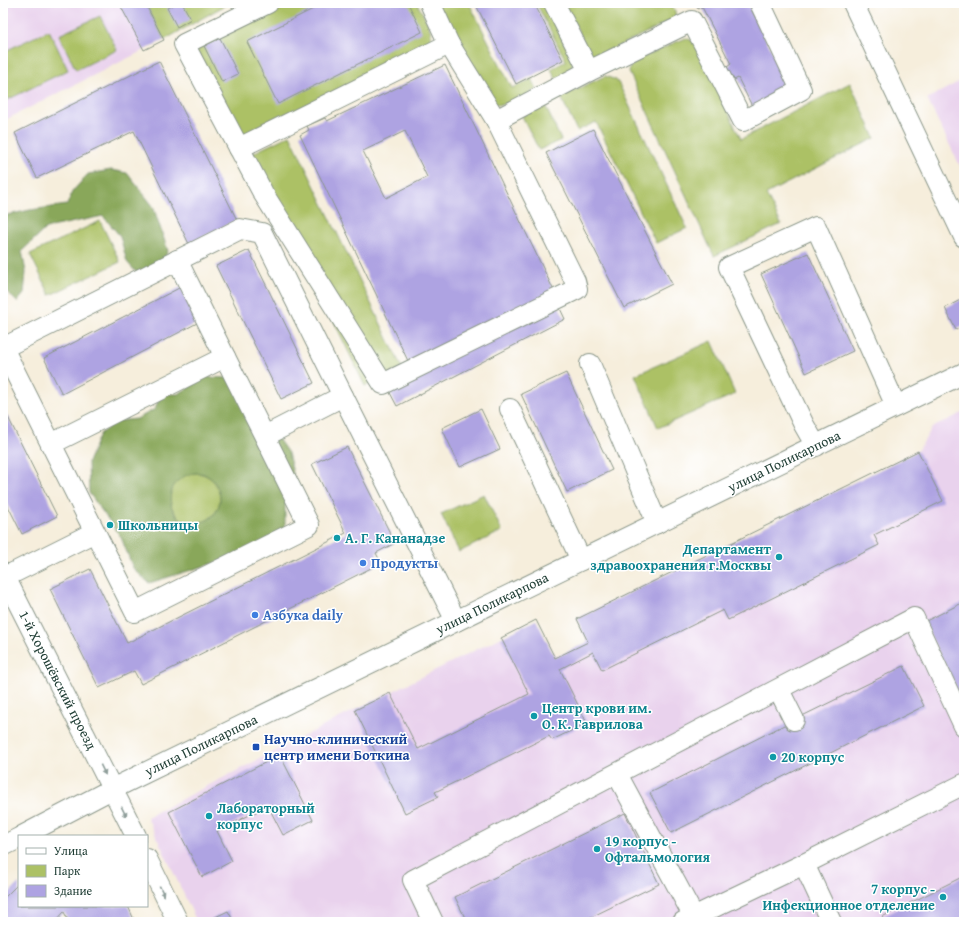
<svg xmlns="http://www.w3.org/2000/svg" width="967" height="925" viewBox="0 0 967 925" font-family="'Gentium Book Plus',serif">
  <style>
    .built { fill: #e9d2ed }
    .green { fill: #acc165; stroke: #667f4c }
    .forest { fill: #89a75a; stroke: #547247; fill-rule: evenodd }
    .building { fill: #aea3e2; fill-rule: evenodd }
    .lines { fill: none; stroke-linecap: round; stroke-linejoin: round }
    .minor-casing { stroke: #8a9688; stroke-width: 22 }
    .minor { stroke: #fff; stroke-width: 20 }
    .oneway { fill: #8f9e9a }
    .culture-dot { fill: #0f9aa8; stroke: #fff; stroke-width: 1.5 }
    .shop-dot { fill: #3f7fe0; stroke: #fff; stroke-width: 1.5 }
    .transit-dot { fill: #1a4fb4; stroke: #fff; stroke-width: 1.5 }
    .labels { text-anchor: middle; stroke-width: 3; stroke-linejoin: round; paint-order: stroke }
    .street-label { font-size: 14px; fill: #1f3d34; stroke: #fff }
    .culture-label { font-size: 14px; font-weight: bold; fill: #0d838f; stroke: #fff; text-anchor: start }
    .shop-label { font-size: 14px; font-weight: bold; fill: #366cbe; stroke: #fff; text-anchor: start }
    .transit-label { font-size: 14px; font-weight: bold; fill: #164399; stroke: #fff; text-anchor: start }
  </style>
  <rect width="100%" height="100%" fill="#fff"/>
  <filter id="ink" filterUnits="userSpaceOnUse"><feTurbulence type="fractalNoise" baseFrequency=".025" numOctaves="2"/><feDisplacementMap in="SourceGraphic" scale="8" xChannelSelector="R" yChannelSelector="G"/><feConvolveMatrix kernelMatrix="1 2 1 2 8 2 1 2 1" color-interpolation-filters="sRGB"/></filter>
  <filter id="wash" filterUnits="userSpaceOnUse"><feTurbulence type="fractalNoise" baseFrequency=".012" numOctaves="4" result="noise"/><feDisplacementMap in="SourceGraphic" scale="16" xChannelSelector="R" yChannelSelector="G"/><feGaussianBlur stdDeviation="0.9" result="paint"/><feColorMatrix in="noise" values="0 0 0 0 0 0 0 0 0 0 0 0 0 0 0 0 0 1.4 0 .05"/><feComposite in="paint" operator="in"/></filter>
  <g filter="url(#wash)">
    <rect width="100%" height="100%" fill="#f6eedc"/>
    <g class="built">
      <path d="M 3,3 L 145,3 L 164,40 L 3,121 Z"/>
      <path d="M 964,79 L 964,174 L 927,99 Z"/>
      <path d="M 964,412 L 964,922 L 197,922 L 147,817 L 355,710 L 536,620 L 555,658 L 588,642 L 577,619 L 918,451 L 932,428 Z"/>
    </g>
    <g class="green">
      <path d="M 145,3 L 229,3 L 164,40 Z"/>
      <path d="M 268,3 L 417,3 C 424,17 435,30 430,46 L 253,135 L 241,135 L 197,52 L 198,39 Z"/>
      <path d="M 436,3 L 469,3 L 512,88 L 532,79 L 537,89 C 523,96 508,108 491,104 Z"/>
      <path d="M 536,3 L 545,3 L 573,61 L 571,71 L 556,79 L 551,69 L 566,61 Z"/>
      <path d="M 564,3 L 628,3 L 629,6 L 636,3 L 671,3 L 675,11 L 676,18 L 594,58 L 591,56 Z"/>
      <path d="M 100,16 L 117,50 L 76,70 L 59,35 Z"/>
      <path d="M 49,30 L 68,70 L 3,102 L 3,52 Z"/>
      <path d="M 685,38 L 693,41 L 697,46 L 741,139 L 850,83 L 875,138 L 766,194 L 781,224 L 714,256 L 629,72 L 630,67 L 637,60 Z"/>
      <path d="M 605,76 L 616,80 L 619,84 L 687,228 L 656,243 L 596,122 L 577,131 L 561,97 Z"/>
      <path d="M 545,105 L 561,140 L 539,150 L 522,116 Z"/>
      <path d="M 290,135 L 402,368 L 365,386 L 253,153 Z"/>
      <path d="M 100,221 L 120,262 L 50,295 L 30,254 Z"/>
      <path d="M 712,341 L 735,394 L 658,428 L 635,375 Z"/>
      <circle cx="195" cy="498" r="25"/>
      <path d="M 484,494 L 502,531 L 459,552 L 441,514 Z"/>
    </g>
    <g class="forest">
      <path d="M 111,170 L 127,173 L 153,206 L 168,251 L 159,269 L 137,273 L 127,262 L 120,236 L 103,216 L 46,228 L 22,251 L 26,272 L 24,294 L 17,302 L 3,288 L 3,216 L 30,210 L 67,205 L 72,192 L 88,174 Z"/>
      <path d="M 206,377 L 227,378 L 269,426 L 288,453 L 293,473 L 285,506 L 285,527 L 247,553 L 149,583 L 133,568 L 121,537 L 89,493 L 88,462 L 100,434 L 116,421 L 137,419 L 155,409 L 159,399 L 168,394 L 178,394 ZM 195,473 C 198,473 202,473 204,474 C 219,481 225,500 215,513 C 211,519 204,522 197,523 C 166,526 158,479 195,473 Z"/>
    </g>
    <g id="blocks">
      <g class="building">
        <path d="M 119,3 L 145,3 L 164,40 L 144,50 Z"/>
        <path d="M 177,3 L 182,3 L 191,19 L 177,27 L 167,8 Z"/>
        <path d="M 325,3 L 408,3 L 422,32 L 278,104 L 247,42 Z"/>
        <path d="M 475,3 L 534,3 L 563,60 L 516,84 Z"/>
        <path d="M 696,3 L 748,3 L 791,89 L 753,108 L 738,78 L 734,80 L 727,67 L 731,64 L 702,7 L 698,9 Z"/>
        <path d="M 220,38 L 238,74 L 222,82 L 204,46 Z"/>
        <path d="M 159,61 L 237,220 L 189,244 L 134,131 L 37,178 L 15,133 Z"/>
        <path d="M 445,65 L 555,293 L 409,363 L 300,135 L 309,130 L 307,126 L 325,118 L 327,121 ZM 405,131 L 427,177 L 386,198 L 363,151 Z"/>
        <path d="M 593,129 L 672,284 L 624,308 L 546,153 Z"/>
        <path d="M 249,250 L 314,383 L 281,399 L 216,266 Z"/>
        <path d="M 808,253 L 853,351 L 806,373 L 761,274 Z"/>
        <path d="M 181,287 L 199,322 L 62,394 L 44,358 Z"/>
        <path d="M 964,298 L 964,326 L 956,330 L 945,308 Z"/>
        <path d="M 557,302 L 565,319 L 397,406 L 388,389 Z"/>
        <path d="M 566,373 L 612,470 L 567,492 L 521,394 Z"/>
        <path d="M 3,407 L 57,516 L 22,534 L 3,496 Z"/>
        <path d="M 481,409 L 500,449 L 460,467 L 442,428 Z"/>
        <path d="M 347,447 L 395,543 L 376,553 L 381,563 L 141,684 L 134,671 L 99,688 L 50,589 L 90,569 L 127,643 L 346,533 L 312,464 Z"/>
        <path d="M 918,451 L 943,501 L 874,535 L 879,545 L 728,620 L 723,610 L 602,670 L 593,652 L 560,669 L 587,723 L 552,740 L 549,736 L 435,792 L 438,797 L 405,813 L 355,710 L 390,693 L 418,749 L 529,694 L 501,638 L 536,620 L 555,658 L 588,642 L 577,619 Z"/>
        <path d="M 964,602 L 964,703 L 924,622 Z"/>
        <path d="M 904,666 L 924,706 L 671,833 L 650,793 L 794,720 Z"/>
        <path d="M 280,755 L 313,820 L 283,835 L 268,806 L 217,831 L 232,861 L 202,877 L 169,812 Z"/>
        <path d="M 625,813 L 659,884 L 589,918 L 591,922 L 467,922 L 455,897 Z"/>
        <path d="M 964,876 L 964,922 L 884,922 L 882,917 Z"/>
        <path d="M 19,883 L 19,906 L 128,906 L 135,922 L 69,922 L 64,912 L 55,922 L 3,922 L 3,899 Z"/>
        <path d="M 228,911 L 234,922 L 205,922 Z"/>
      </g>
    </g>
  </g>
  <g filter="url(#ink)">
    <use href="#blocks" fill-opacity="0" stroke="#8a9688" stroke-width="1"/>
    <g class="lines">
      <defs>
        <g id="minor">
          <path d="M 268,3 L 184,44 L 263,193 L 383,384 L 577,289 L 575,281 L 496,120 L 589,71 L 554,3"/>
          <path d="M 853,3 L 964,237"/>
          <path d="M 449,44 L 496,120"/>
          <path d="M 589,71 L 692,21 L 743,121 L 801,90 L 760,3"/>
          <path d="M 239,148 L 449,44 L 430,3"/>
          <path d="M 177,260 L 225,357"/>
          <path d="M 3,348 L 240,229 L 262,233 L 343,396 L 265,436"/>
          <path d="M 3,348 L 51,444"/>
          <path d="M 590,364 L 657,523"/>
          <path d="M 343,396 L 456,621"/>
          <path d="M 510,409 L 581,560"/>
          <path d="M 816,446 L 804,425 L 729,267 L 816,227 L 896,406"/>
          <path d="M 3,573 L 136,836"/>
          <path d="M 5,577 L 95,532 L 51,444 L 225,357 L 309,525 L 135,612 L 95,532"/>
          <path d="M 779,690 L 794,720"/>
          <path d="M 617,774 L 694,917"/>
          <path d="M 22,836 L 112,789 L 964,373"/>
          <path d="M 3,846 L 19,838"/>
          <path d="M 147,859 L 178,922"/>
          <path d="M 804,864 L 831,922"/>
          <path d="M 433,922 L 413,880 L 914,618 L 964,726"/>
          <path d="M 683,922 L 804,864 L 964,784"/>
        </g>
      </defs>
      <use href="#minor" class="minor-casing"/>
      <use href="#minor" class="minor"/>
    </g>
    <defs><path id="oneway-solid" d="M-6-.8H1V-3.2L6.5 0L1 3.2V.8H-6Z"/></defs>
    <g class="oneway">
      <use href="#oneway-solid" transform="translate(103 770) rotate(64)"/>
      <use href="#oneway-solid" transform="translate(124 812) rotate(64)"/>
      <use href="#oneway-solid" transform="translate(162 891) rotate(64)"/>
    </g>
  </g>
  <g class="culture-dot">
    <circle cx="110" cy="525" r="4"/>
    <circle cx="337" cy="538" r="4"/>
    <circle cx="779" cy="557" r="4"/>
    <circle cx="534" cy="716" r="4"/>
    <circle cx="773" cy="757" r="4"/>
    <circle cx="209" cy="816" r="4"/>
    <circle cx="597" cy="849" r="4"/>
    <circle cx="943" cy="897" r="4"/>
  </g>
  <g class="shop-dot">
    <circle cx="363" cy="563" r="4"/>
    <circle cx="255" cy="615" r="4"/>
  </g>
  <rect class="transit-dot" x="252" y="743" width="8" height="8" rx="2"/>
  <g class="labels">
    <g class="street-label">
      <text transform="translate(784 461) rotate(-26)" y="5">улица Поликарпова</text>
      <text transform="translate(492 603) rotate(-26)" y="5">улица Поликарпова</text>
      <text transform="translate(58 680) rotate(63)" y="5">1-й Хорошёвский проезд</text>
      <text transform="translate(201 745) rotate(-26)" y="5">улица Поликарпова</text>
    </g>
    <g class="culture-label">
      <text x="118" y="530">Школьницы</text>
      <text x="345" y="543">А. Г. Кананадзе</text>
      <text x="771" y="554" text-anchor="end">Департамент<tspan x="771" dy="16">здравоохранения г.Москвы</tspan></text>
      <text x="542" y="713">Центр крови им.<tspan x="542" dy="16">О. К. Гаврилова</tspan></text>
      <text x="781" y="762">20 корпус</text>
      <text x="217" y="813">Лабораторный<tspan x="217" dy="16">корпус</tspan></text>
      <text x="605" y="846">19 корпус -<tspan x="605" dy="16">Офтальмология</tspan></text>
      <text x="935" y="894" text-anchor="end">7 корпус -<tspan x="935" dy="16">Инфекционное отделение</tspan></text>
    </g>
    <g class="shop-label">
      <text x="371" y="568">Продукты</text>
      <text x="263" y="620">Азбука daily</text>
    </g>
    <g class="transit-label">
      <text x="264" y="744">Научно-клинический<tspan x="264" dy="16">центр имени Боткина</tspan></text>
    </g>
  </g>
  <rect width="967" height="925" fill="none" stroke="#fff" stroke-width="16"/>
  <rect x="18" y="835" width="130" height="72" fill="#ffffff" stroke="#a5b1ae"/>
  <rect x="26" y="848" width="20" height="6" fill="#ffffff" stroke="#a5b1ae"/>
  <text x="54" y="855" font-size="12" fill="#1f3d34">Улица</text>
  <rect x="26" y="865" width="20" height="12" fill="#acc165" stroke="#a5b1ae"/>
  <text x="54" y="875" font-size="12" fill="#1f3d34">Парк</text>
  <rect x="26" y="885" width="20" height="12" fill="#aea3e2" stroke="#a5b1ae"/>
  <text x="54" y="895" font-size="12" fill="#1f3d34">Здание</text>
</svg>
